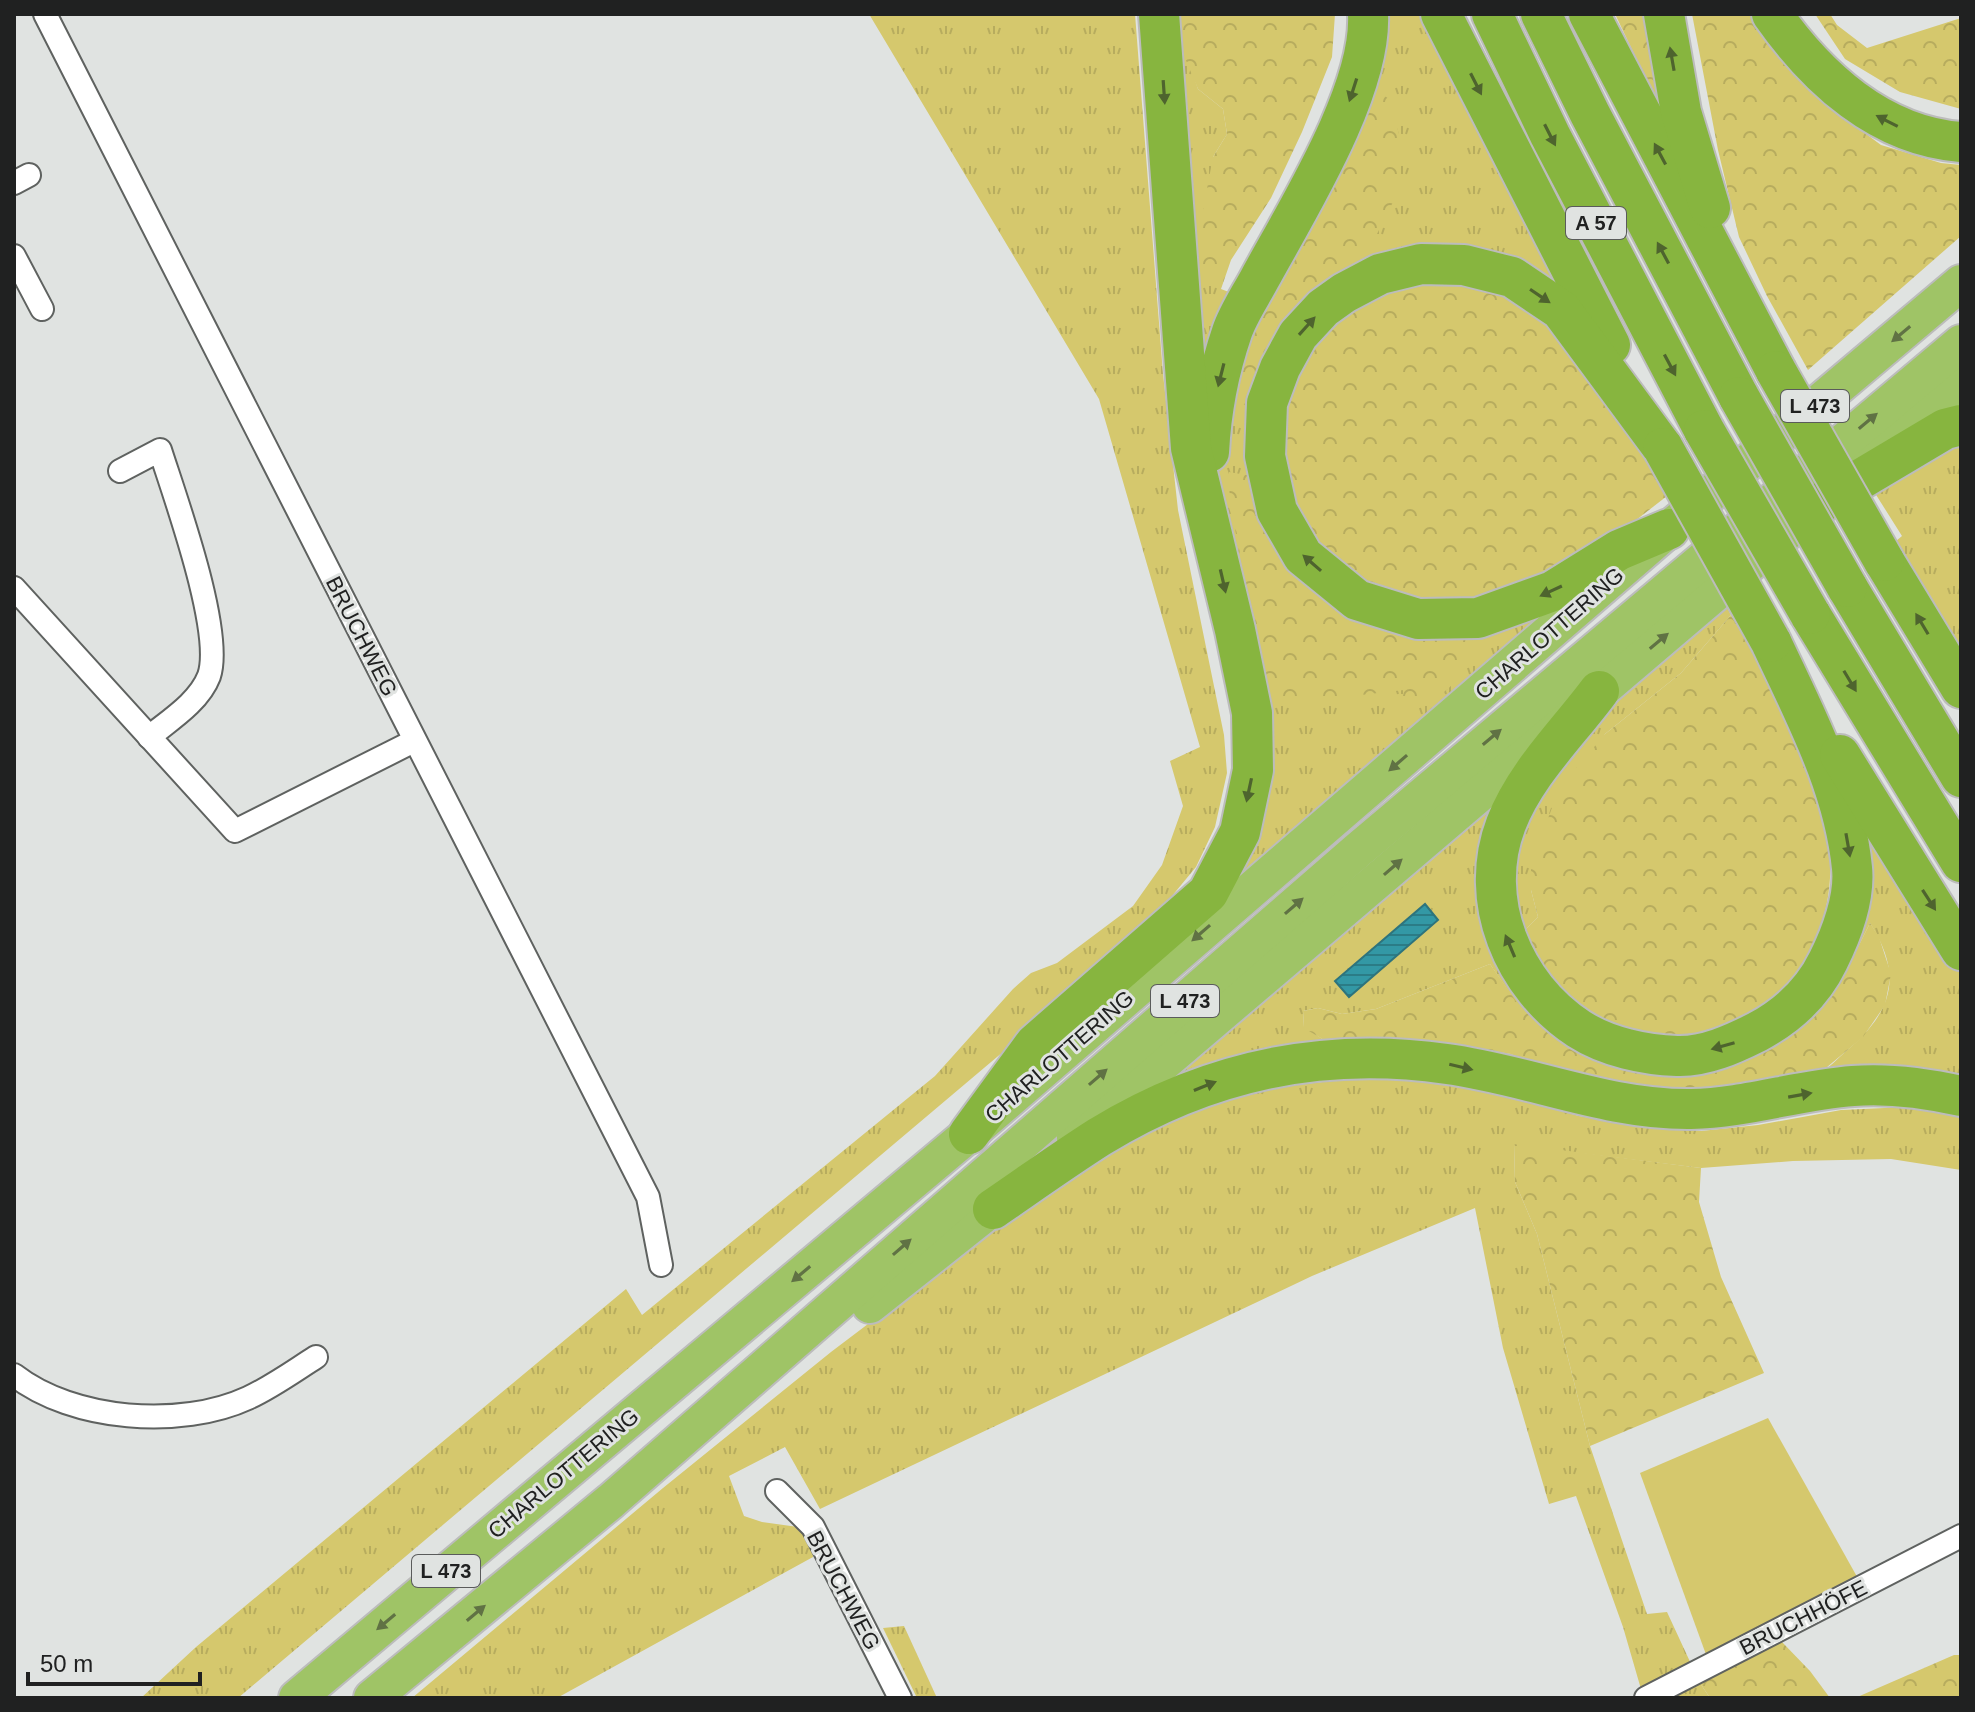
<svg xmlns="http://www.w3.org/2000/svg" width="1975" height="1712" viewBox="0 0 1975 1712" font-family="Arial,sans-serif">
  <style>
    .grass { fill: url(#grass-tufts) }
    .forest { fill: url(#forest-crowns) }
    .park { fill: #d5c86d }
    .water { fill: url(#water-rules); stroke: #2d747d; stroke-width: 2 }
    .lines { fill: none; stroke-linecap: round; stroke-linejoin: round }
    .minor-casing { stroke: #5f6260; stroke-width: 26 }
    .trunk-casing { stroke: #bcbcbc; stroke-width: 40 }
    .motorway-casing { stroke: #bcbcbc; stroke-width: 44 }
    .minor { stroke: #fff; stroke-width: 22 }
    .trunk { stroke: #9fc466; stroke-width: 36 }
    .motorway { stroke: #87b53f; stroke-width: 40 }
    .motorway-bridge-casing { stroke: #bcbcbc; stroke-width: 44; stroke-linecap: butt }
    .motorway-bridge { stroke: #87b53f; stroke-width: 40 }
    .oneway { fill: #4e642e }
    .oneway2 { fill: #607244 }
    .labels { text-anchor: middle; stroke-width: 6; stroke-linejoin: round; paint-order: stroke }
    .shield { fill: #e0e3e1; stroke: #5a5b5b; stroke-width: 2 }
    .shield-label { font-size: 20px; font-weight: bold; fill: #202121 }
    .street-label { font-size: 22px; fill: #202121; stroke: #e0e3e1 }
  </style>
  <defs>
    <pattern id="grass-tufts" width="24" height="20" patternUnits="userSpaceOnUse" patternTransform="scale(2)"><rect width="24" height="20" fill="#d5c86d"/><path d="M3 7l-1-3M5 7V3M7 7l1-3M15 17l-1-3M17 17v-4M19 17l1-3" fill="none" stroke="#b7ac5e"/></pattern>
    <pattern id="forest-crowns" width="20" height="18" patternUnits="userSpaceOnUse" patternTransform="scale(2)"><rect width="20" height="18" fill="#d5c86d"/><path d="M2 6a3 3 0 1 1 6 0M12 15a3 3 0 1 1 6 0" fill="none" stroke="#b7ac5e"/></pattern>
    <pattern id="water-rules" width="6" height="5" patternUnits="userSpaceOnUse" patternTransform="scale(2)"><rect width="6" height="5" fill="#3398a5"/><path d="M0 2.5h6" fill="none" stroke="#2b7c86"/></pattern>
  </defs>
  <rect width="100%" height="100%" fill="#e0e3e1"/>
  <g class="grass">
    <path d="M 869,14 L 1135,14 L 1163,374 L 1178,510 L 1224,735 L 1227,773 L 1215,827 L 1196,867 L 1167,902 L 1152,926 L 238,1698 L 141,1698 L 196,1647 L 626,1289 L 642,1315 L 935,1076 L 1013,989 L 1031,973 L 1057,963 L 1133,906 L 1162,865 L 1183,806 L 1170,761 L 1200,747 L 1099,399 Z"/>
    <path d="M 1173,14 L 1198,89 L 1223,109 L 1227,134 L 1213,157 L 1221,289 L 1252,301 L 1377,14 L 1422,14 L 1471,118 L 1567,299 L 1569,599 L 1211,898 L 1253,813 L 1201,473 Z"/>
    <path d="M 1961,444 L 1961,655 L 1896,541 L 1902,536 L 1873,490 L 1904,467 Z"/>
    <path d="M 1725,603 L 1731,615 L 1681,673 L 1605,734 L 1531,890 L 1538,917 L 1522,933 L 1512,876 L 1523,822 L 1575,736 Z"/>
    <path d="M 1853,804 L 1961,972 L 1961,1086 L 1911,1077 L 1849,1075 L 1778,1084 C 1791,1081 1808,1079 1820,1073 C 1829,1068 1837,1059 1844,1053 C 1891,1014 1905,978 1870,923 L 1839,985 L 1813,1018 L 1773,1048 L 1716,1067 L 1631,1068 L 1572,1044 L 1519,1007 L 1490,964 L 1376,1009 L 1342,1014 L 1318,1008 L 1303,1011 L 1304,1027 L 1324,1040 L 1457,1045 L 1511,1054 L 1567,1079 L 1415,1053 L 1319,1051 L 1257,1061 L 1170,1090 L 1168,1084 L 1494,807 L 1499,809 C 1495,821 1487,836 1486,849 C 1468,1045 1709,1139 1826,980 C 1842,958 1856,922 1858,895 C 1860,881 1858,866 1857,852 C 1856,837 1848,819 1853,804 Z"/>
    <path d="M 1360,1078 L 1425,1082 L 1496,1093 L 1579,1116 L 1642,1127 L 1701,1131 L 1758,1125 L 1841,1110 L 1906,1107 L 1961,1115 L 1961,1170 L 1891,1159 L 1793,1161 L 1701,1168 L 1514,1145 L 1515,1182 L 1537,1234 L 1590,1446 L 1647,1614 L 1667,1612 L 1692,1666 L 1643,1696 L 1623,1627 L 1576,1496 L 1549,1504 L 1503,1348 L 1475,1208 L 1312,1276 L 820,1509 L 785,1447 L 729,1476 L 744,1516 L 762,1522 L 798,1527 L 812,1543 L 813,1557 L 557,1698 L 412,1698 L 663,1488 L 831,1352 L 1012,1215 L 1101,1154 L 1177,1119 L 1238,1096 L 1285,1086 Z"/>
    <path d="M 904,1626 L 937,1698 L 917,1698 L 883,1628 Z"/>
    <path d="M 1700,1683 L 1710,1698 L 1670,1698 Z"/>
  </g>
  <g class="forest">
    <path d="M 1173,14 L 1335,14 L 1332,57 L 1302,132 L 1271,198 L 1231,260 L 1221,289 L 1200,274 L 1195,252 L 1213,157 L 1227,134 L 1223,109 L 1198,89 L 1185,58 Z"/>
    <path d="M 1615,14 L 1657,14 L 1682,154 Z"/>
    <path d="M 1692,14 L 1753,14 L 1759,26 L 1815,96 L 1881,145 L 1941,163 L 1961,165 L 1961,236 L 1808,370 L 1767,296 L 1739,237 L 1718,150 Z"/>
    <path d="M 1815,14 L 1830,14 L 1837,25 L 1867,48 L 1961,18 L 1961,109 L 1900,92 L 1845,59 Z"/>
    <path d="M 1378,91 L 1389,99 L 1403,148 L 1397,194 L 1365,258 L 1324,293 L 1255,404 L 1240,405 L 1229,393 L 1234,370 L 1363,100 Z"/>
    <path d="M 1436,275 L 1514,293 L 1560,326 L 1676,489 L 1586,559 L 1478,609 L 1375,595 L 1303,537 L 1277,443 L 1288,377 L 1313,334 L 1375,290 Z"/>
    <path d="M 1229,472 L 1252,476 L 1273,535 L 1466,634 L 1474,651 C 1457,684 1444,698 1410,711 L 1402,700 L 1404,690 L 1301,702 L 1275,694 C 1254,654 1250,608 1242,563 C 1236,532 1228,504 1229,472 Z"/>
    <path d="M 1731,615 L 1743,635 L 1746,633 C 1781,706 1835,794 1830,878 C 1824,992 1711,1072 1604,1019 C 1586,1010 1568,999 1555,984 C 1541,969 1532,951 1522,933 L 1538,917 L 1531,890 L 1531,864 L 1559,789 L 1605,734 L 1681,673 Z"/>
    <path d="M 1870,923 L 1879,937 L 1891,974 L 1885,1005 L 1863,1037 L 1820,1073 L 1651,1098 L 1567,1079 L 1511,1054 L 1457,1045 L 1324,1040 L 1304,1028 L 1303,1011 L 1318,1008 L 1342,1014 L 1376,1009 L 1490,964 L 1520,1007 L 1572,1044 L 1716,1067 L 1773,1048 L 1813,1018 L 1839,985 Z"/>
    <path d="M 1514,1144 L 1701,1168 L 1699,1202 L 1721,1277 L 1764,1373 L 1590,1446 L 1537,1234 L 1515,1182 Z"/>
    <path d="M 1782,1642 L 1810,1671 L 1830,1698 L 1710,1698 L 1700,1683 L 1743,1655 Z"/>
    <path d="M 1954,1655 L 1961,1655 L 1961,1698 L 1855,1698 Z"/>
  </g>
  <path class="park" d="M 1768,1418 L 1860,1582 L 1708,1660 L 1640,1473 Z"/>
  <path class="water" d="M 1425,904 L 1438,920 L 1349,997 L 1335,981 Z"/>
  <g class="lines">
    <defs>
      <g id="minor">
        <path d="M 45,14 L 648,1197 L 661,1265"/>
        <path d="M 14,183 L 29,175"/>
        <path d="M 14,256 L 42,309"/>
        <path d="M 120,471 L 160,450 C 175,497 224,632 209,676 C 199,702 170,720 149,737"/>
        <path d="M 14,588 L 235,831 L 414,741"/>
        <path d="M 14,1375 C 73,1421 181,1429 248,1398 C 272,1387 294,1371 316,1357"/>
        <path d="M 777,1491 L 813,1527 L 900,1698"/>
        <path d="M 1646,1698 L 1961,1536"/>
      </g>
      <g id="trunk">
        <path d="M 1869,460 L 1961,381"/>
        <path d="M 1075,1138 L 1828,497"/>
        <path d="M 870,1305 L 1015,1190"/>
        <path d="M 297,1698 L 969,1134 L 1669,529 L 1961,283"/>
        <path d="M 372,1698 L 611,1501 L 1358,850 L 1961,343"/>
      </g>
      <g id="motorway">
        <path d="M 1441,14 L 1610,345"/>
        <path d="M 1492,14 L 1550,135 L 1704,430"/>
        <path d="M 1541,14 L 1590,114 L 1739,397"/>
        <path d="M 1589,14 L 1776,371"/>
        <path d="M 1664,14 L 1681,112 L 1710,208"/>
        <path d="M 1772,14 C 1817,78 1880,136 1961,142"/>
        <path d="M 1663,448 L 1561,310 L 1512,277 L 1464,265 L 1421,264 L 1380,274 L 1344,293 L 1323,308 L 1298,335 L 1280,368 L 1267,403 L 1265,456 L 1277,511 L 1303,556 L 1357,600 L 1418,619 L 1478,618 L 1553,591 L 1619,550 L 1669,529"/>
        <path d="M 1209,452 C 1211,412 1219,370 1232,332 C 1238,314 1251,295 1260,278 C 1297,210 1372,91 1368,14"/>
        <path d="M 1819,504 L 1945,429 L 1961,425"/>
        <path d="M 1884,561 L 1961,688"/>
        <path d="M 1847,587 L 1961,777"/>
        <path d="M 1810,614 L 1961,862"/>
        <path d="M 1599,691 C 1567,734 1525,774 1506,824 C 1477,900 1513,986 1579,1029 C 1607,1047 1645,1055 1677,1056 C 1705,1057 1733,1044 1757,1032 C 1787,1016 1813,992 1828,961 C 1841,935 1855,898 1852,868 C 1844,787 1805,715 1771,642"/>
        <path d="M 1840,755 L 1961,950"/>
        <path d="M 969,1134 L 1035,1044 L 1208,893 L 1240,832 L 1253,770 L 1252,713 L 1235,630 L 1191,448 L 1159,14"/>
        <path d="M 993,1209 C 1028,1185 1063,1160 1099,1137 C 1207,1071 1321,1046 1447,1064 C 1529,1075 1607,1110 1691,1109 C 1746,1108 1798,1090 1853,1086 C 1890,1083 1925,1088 1961,1096"/>
      </g>
    </defs>
    <use href="#minor" class="minor-casing"/>
    <use href="#trunk" class="trunk-casing"/>
    <use href="#motorway" class="motorway-casing"/>
    <use href="#minor" class="minor"/>
    <use href="#trunk" class="trunk"/>
    <use href="#motorway" class="motorway"/>
    <defs>
      <g id="motorway-bridge">
        <path d="M 1776,371 L 1884,561"/>
        <path d="M 1739,397 L 1847,587"/>
        <path d="M 1704,430 L 1810,614"/>
        <path d="M 1663,448 L 1771,642"/>
      </g>
    </defs>
    <use href="#motorway-bridge" class="motorway-bridge-casing"/>
    <use href="#motorway-bridge" class="motorway-bridge"/>
  </g>
  <defs><path id="oneway-solid" d="M-6-.8H1V-3.2L6.5 0L1 3.2V.8H-6Z" transform="scale(2)"/></defs>
  <g class="oneway">
    <use href="#oneway-solid" transform="translate(1672 59) rotate(-100)"/>
    <use href="#oneway-solid" transform="translate(1476 84) rotate(63)"/>
    <use href="#oneway-solid" transform="translate(1353 90) rotate(108)"/>
    <use href="#oneway-solid" transform="translate(1164 92) rotate(86)"/>
    <use href="#oneway-solid" transform="translate(1887 121) rotate(-153)"/>
    <use href="#oneway-solid" transform="translate(1550 135) rotate(63)"/>
    <use href="#oneway-solid" transform="translate(1660 154) rotate(-118)"/>
    <use href="#oneway-solid" transform="translate(1663 253) rotate(-118)"/>
    <use href="#oneway-solid" transform="translate(1540 296) rotate(34)"/>
    <use href="#oneway-solid" transform="translate(1307 326) rotate(-48)"/>
    <use href="#oneway-solid" transform="translate(1670 365) rotate(62)"/>
    <use href="#oneway-solid" transform="translate(1221 375) rotate(104)"/>
    <use href="#oneway-solid" transform="translate(1312 563) rotate(-139)"/>
    <use href="#oneway-solid" transform="translate(1223 581) rotate(77)"/>
    <use href="#oneway-solid" transform="translate(1551 591) rotate(155)"/>
    <use href="#oneway-solid" transform="translate(1922 624) rotate(-121)"/>
    <use href="#oneway-solid" transform="translate(1850 681) rotate(59)"/>
    <use href="#oneway-solid" transform="translate(1249 790) rotate(102)"/>
    <use href="#oneway-solid" transform="translate(1848 845) rotate(80)"/>
    <use href="#oneway-solid" transform="translate(1929 900) rotate(57)"/>
    <use href="#oneway-solid" transform="translate(1510 946) rotate(-113)"/>
    <use href="#oneway-solid" transform="translate(1723 1046) rotate(164)"/>
    <use href="#oneway-solid" transform="translate(1461 1067) rotate(13)"/>
    <use href="#oneway-solid" transform="translate(1205 1086) rotate(-22)"/>
    <use href="#oneway-solid" transform="translate(1800 1095) rotate(-10)"/>
  </g>
  <g class="oneway2">
    <use href="#oneway-solid" transform="translate(1901 334) rotate(140)"/>
    <use href="#oneway-solid" transform="translate(1868 421) rotate(-40)"/>
    <use href="#oneway-solid" transform="translate(1659 641) rotate(-40)"/>
    <use href="#oneway-solid" transform="translate(1492 737) rotate(-40)"/>
    <use href="#oneway-solid" transform="translate(1398 763) rotate(139)"/>
    <use href="#oneway-solid" transform="translate(1393 867) rotate(-41)"/>
    <use href="#oneway-solid" transform="translate(1294 906) rotate(-41)"/>
    <use href="#oneway-solid" transform="translate(1201 933) rotate(139)"/>
    <use href="#oneway-solid" transform="translate(1098 1077) rotate(-41)"/>
    <use href="#oneway-solid" transform="translate(902 1247) rotate(-41)"/>
    <use href="#oneway-solid" transform="translate(801 1274) rotate(140)"/>
    <use href="#oneway-solid" transform="translate(476 1613) rotate(-40)"/>
    <use href="#oneway-solid" transform="translate(386 1622) rotate(140)"/>
  </g>
  <g class="labels">
    <g class="shield">
      <rect x="1566" y="207" width="60" height="32" rx="6"/>
      <rect x="1781" y="390" width="68" height="32" rx="6"/>
      <rect x="1151" y="985" width="68" height="32" rx="6"/>
      <rect x="412" y="1555" width="68" height="32" rx="6"/>
    </g>
    <g class="shield-label">
      <text x="1596" y="230">A 57</text>
      <text x="1815" y="413">L 473</text>
      <text x="1185" y="1008">L 473</text>
      <text x="446" y="1578">L 473</text>
    </g>
    <g class="street-label">
      <text transform="translate(1549 633) rotate(-41)" y="8">CHARLOTTERING</text>
      <text transform="translate(362 636) rotate(63)" y="8">BRUCHWEG</text>
      <text transform="translate(1059 1056) rotate(-41)" y="8">CHARLOTTERING</text>
      <text transform="translate(563 1473) rotate(-40)" y="8">CHARLOTTERING</text>
      <text transform="translate(844 1590) rotate(62)" y="8">BRUCHWEG</text>
      <text transform="translate(1803 1617) rotate(-27)" y="8">BRUCHHÖFE</text>
    </g>
  </g>
  <rect width="1975" height="1712" fill="none" stroke="#202121" stroke-width="32"/>
  <path d="M28 1672v12h172v-12" fill="none" stroke="#202121" stroke-width="4"/>
  <text x="40" y="1672" font-size="24" fill="#202121" stroke="#e0e3e1" stroke-width="6" paint-order="stroke">50 m</text>
</svg>
